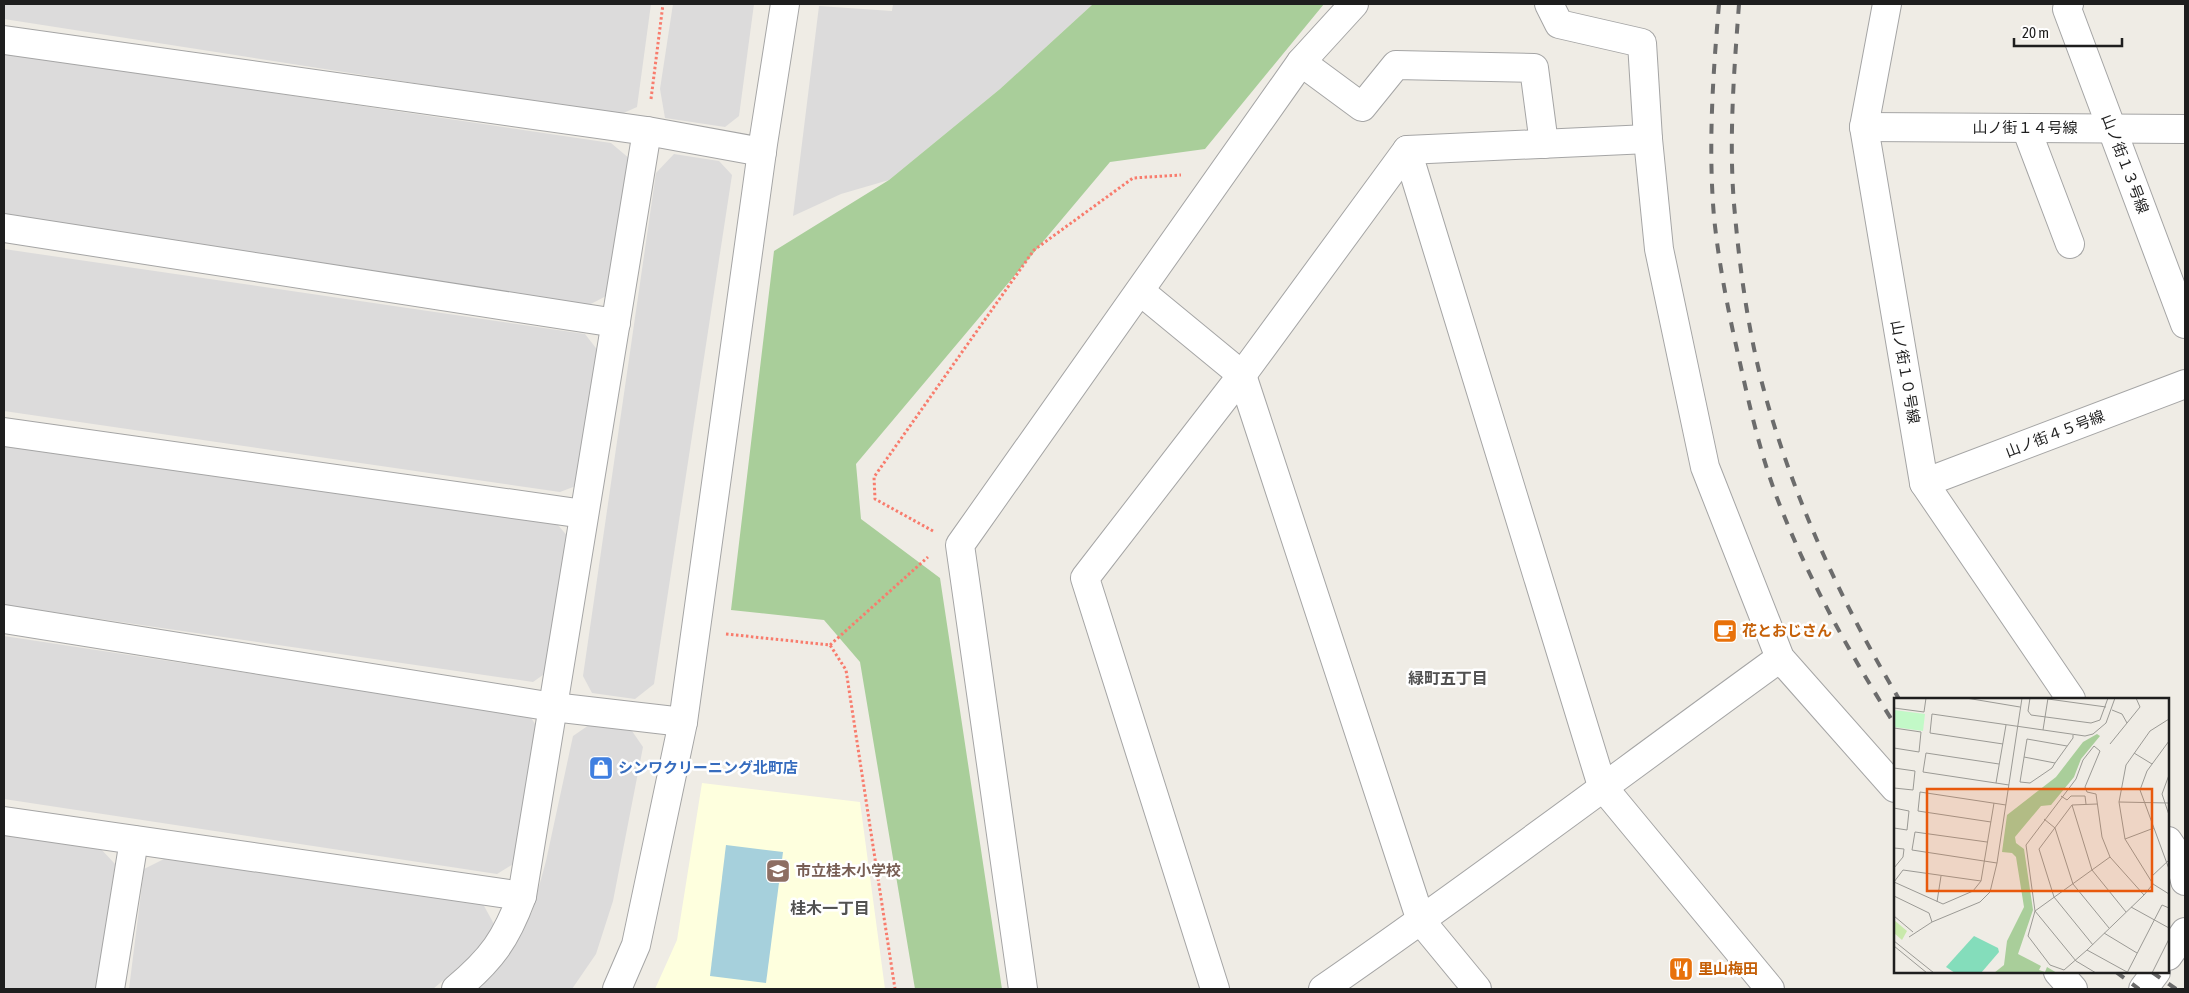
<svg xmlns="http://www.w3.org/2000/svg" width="2189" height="993" viewBox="0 0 2189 993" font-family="'Asap Condensed','Noto Sans JP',sans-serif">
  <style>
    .residential { fill: #dcdbdb }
    .education { fill: #feffde }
    .forest { fill: #a9ce9a }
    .water { fill: #a6d0dc }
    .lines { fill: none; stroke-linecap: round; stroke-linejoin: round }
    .minor-casing { stroke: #a5a5a5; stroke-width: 30 }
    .tertiary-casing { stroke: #a5a5a5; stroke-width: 30 }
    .path { stroke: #f87c6d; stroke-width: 3; stroke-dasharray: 2.5 2.5; stroke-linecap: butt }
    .minor { stroke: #fff; stroke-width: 28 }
    .tertiary { stroke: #fff; stroke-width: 28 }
    .rail { stroke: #6c6c6c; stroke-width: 4; stroke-dasharray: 10 10; stroke-linecap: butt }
    .labels { text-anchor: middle; stroke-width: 5; stroke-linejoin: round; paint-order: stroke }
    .street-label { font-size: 15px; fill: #1e1e1e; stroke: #fff }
    .food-label { font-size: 15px; font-weight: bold; fill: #c56008; stroke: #fff; text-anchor: start }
    .shop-label { font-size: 15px; font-weight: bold; fill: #366cbe; stroke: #fff; text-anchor: start }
    .education-label { font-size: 15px; font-weight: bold; fill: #785e54; stroke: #fff; text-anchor: start }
    .neighbourhood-label { font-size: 16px; font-weight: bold; fill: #515151; stroke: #fff }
    .inset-road { fill: none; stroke: #9b9a95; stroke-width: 1 }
    .view { fill: #e8590c; fill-opacity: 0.15; stroke: #e8590c; stroke-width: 2.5 }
    .inset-edge { fill: none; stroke: #1e1e1e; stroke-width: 2.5 }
  </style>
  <rect width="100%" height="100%" fill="#efece5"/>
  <g class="residential">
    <path d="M 4,4 L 651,4 L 637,107 L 619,115 L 4,19 Z"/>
    <path d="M 673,4 L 754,4 L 739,116 L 725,127 L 665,118 L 660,89 Z"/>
    <path d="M 893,4 L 1093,4 L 1000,89 L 889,180 L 841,194 L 793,216 L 819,6 L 892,11 Z"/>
    <path d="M 4,53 L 611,143 L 630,159 L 610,294 L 585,307 L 4,220 Z"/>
    <path d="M 674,154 L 719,161 L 732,175 L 654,684 L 635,699 L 592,693 L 583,676 L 656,173 Z"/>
    <path d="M 4,249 L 585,334 L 599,352 L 581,484 L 560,492 L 4,411 Z"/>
    <path d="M 4,446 L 557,524 L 570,539 L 550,670 L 533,682 L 4,605 Z"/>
    <path d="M 4,636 L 530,716 L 540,732 L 515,863 L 497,874 L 4,799 Z"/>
    <path d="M 589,725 L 632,731 L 643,747 L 613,901 L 596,954 L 572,989 L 477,989 L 497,970 L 532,912 L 546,861 L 573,736 Z"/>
    <path d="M 4,832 L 99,847 L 115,864 L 98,989 L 4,989 Z"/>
    <path d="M 164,859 L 483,904 L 495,926 L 472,956 L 433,989 L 129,989 L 144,869 Z"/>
  </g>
  <path class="education" d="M 702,783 L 860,802 L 885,989 L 655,989 L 677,940 Z"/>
  <path class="forest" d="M 1093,4 L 1324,4 L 1205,149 L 1110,162 L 856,464 L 861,519 L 940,578 L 1002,989 L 915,989 L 860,662 L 824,620 L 731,610 L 774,251 L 889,180 L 1000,89 Z"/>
  <path class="water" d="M 726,845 L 783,852 L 766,983 L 710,976 Z"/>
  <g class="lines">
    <defs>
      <g id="minor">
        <path d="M 1549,4 L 1559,24 L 1642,43 L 1648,139 L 1659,249 L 1705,467 L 1780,658 L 1895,788"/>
        <path d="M 1887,4 L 1864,127 L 1924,483 L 2071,699"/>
        <path d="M 2069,4 L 2067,9 L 2185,324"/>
        <path d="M 4,40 L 647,131 L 762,152"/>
        <path d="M 1301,62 L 1362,107 L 1396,65 L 1534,68 L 1544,144"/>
        <path d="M 1864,127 L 2185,129"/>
        <path d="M 2026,128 L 2070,244"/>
        <path d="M 1407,150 L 1602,786 L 1770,989"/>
        <path d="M 4,228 L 616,323"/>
        <path d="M 1140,291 L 1242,375 L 1421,921 L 1477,989"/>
        <path d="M 4,432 L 584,514"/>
        <path d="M 1924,483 L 2185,384"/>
        <path d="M 4,619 L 553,707 L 683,722"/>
        <path d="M 4,821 L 522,896"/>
        <path d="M 2168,841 L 2180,859 L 2185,881"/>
        <path d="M 2168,956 L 2185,932"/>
        <path d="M 2058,972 L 2073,989"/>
        <path d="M 110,989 L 134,840"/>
        <path d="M 456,989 C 492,959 506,939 522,896 L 647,131"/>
        <path d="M 1023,989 L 960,545 L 1301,62 L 1354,4"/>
        <path d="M 1215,989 L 1085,578 L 1242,375 L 1407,150 L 1648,139"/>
        <path d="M 1323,989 C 1478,882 1628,768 1780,658"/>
        <path d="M 2143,989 L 2156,972"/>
      </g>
      <path id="tertiary" d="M 617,989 L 636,945 L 683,722 L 763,144 L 785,4"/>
    </defs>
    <use href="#minor" class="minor-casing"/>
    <use href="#tertiary" class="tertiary-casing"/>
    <g class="path">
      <path d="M 651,99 L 663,4"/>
      <path d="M 933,531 L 875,499 L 874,477 L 1034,250 L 1133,178 L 1181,175"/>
      <path d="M 726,634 L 830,645 L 846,670 L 895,989"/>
      <path d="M 830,645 L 928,557"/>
    </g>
    <use href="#minor" class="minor"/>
    <use href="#tertiary" class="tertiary"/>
    <g class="rail">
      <path d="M 1719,4 C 1713,74 1708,146 1714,217 C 1719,266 1729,315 1740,363 C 1751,413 1763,465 1783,513 C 1813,588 1852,657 1895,725"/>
      <path d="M 1739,4 C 1734,72 1728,146 1735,215 C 1741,281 1751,350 1771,415 C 1801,515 1846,610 1899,699"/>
      <path d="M 2116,972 L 2139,989"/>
      <path d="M 2152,972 L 2176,989"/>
    </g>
  </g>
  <defs>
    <symbol id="cafe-square" viewBox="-11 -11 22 22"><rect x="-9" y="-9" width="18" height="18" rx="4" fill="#e8710a" stroke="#fff"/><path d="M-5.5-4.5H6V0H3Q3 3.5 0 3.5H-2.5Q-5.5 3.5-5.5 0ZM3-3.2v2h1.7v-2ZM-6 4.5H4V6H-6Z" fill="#fff"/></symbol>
    <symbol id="shop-square" viewBox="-11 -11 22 22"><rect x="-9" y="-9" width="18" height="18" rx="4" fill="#3f7fe0" stroke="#fff"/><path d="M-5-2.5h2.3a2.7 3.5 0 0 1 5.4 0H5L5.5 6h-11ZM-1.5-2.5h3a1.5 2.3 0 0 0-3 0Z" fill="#fff"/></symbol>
    <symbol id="school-square" viewBox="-11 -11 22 22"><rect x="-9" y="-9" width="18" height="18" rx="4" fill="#8d6e63" stroke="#fff"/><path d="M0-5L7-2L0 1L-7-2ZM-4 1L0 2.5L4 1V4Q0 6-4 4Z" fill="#fff"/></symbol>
    <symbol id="restaurant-square" viewBox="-11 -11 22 22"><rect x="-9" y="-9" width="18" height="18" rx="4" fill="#e8710a" stroke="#fff"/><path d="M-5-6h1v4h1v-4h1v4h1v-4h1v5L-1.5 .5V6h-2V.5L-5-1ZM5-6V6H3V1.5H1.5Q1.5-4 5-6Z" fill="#fff"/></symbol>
  </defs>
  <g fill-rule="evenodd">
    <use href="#cafe-square" x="1711" y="617" width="28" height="28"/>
    <use href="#shop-square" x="587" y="754" width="28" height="28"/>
    <use href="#school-square" x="764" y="857" width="28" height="28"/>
    <use href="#restaurant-square" x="1667" y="955" width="28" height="28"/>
  </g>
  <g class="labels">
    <g class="street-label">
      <text x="2025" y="133">山ノ街１４号線</text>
      <text transform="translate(2125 164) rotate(69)" y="5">山ノ街１３号線</text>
      <text transform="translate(1905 372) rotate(80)" y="5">山ノ街１０号線</text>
      <text transform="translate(2055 434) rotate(-21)" y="5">山ノ街４５号線</text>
    </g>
    <g class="food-label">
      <text x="1742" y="636">花とおじさん</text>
      <text x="1698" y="974">里山梅田</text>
    </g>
    <g class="shop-label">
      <text x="618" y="773">シンワクリーニング北町店</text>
    </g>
    <g class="education-label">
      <text x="796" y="876">市立桂木小学校</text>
    </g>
    <g class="neighbourhood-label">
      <text x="1448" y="684">緑町五丁目</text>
      <text x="830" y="914">桂木一丁目</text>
    </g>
  </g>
  <g transform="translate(1894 698)">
    <rect width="275" height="275" fill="#efece5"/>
    <path d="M 0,222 L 13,233 L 8,242 L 0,235 Z" fill="#c9e9ab"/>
    <path d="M 203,36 L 206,38 L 187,61 L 180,79 L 157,107 L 147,108 L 121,139 L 122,145 L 130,151 L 139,212 L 124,256 L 147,268 L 145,272 L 151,274 L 153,269 L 163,275 L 100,275 L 110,267 L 113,243 L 130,209 L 122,159 L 118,155 L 108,154 L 113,117 L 162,79 L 189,44 Z" fill="#a9ce9a"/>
    <path d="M 0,12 L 31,16 L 29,33 L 0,29 Z" fill="#c2f9c7"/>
    <path d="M 80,238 L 104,250 L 105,254 L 87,275 L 61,275 L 52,269 Z" fill="#84ddbb"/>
    <path class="inset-road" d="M 72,0 L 126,9M 136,0 L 134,13 L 137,17 L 197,25 L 206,22 L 214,0M 154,1 L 212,9M 0,10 L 30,14 L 32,0M 218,12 L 228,16 L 233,25M 275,21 L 256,33 L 232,67 L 225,104 L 231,141 L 259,186 L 275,196M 0,30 L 27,34 L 25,54 L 0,50M 149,32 L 154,0M 275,43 L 253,73 L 246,92 L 275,171M 109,46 L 36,35 L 38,16 L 191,38 L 199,36 L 212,25 L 221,0M 216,46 L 246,9 L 242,0M 173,48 L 133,41 L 126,84 L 136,85 L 158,70 L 161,65 L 179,40 L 179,37M 240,55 L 258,66M 130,59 L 161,65M 105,66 L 32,55 L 29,74 L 115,87M 0,70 L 21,73 L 19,92 L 0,90M 275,77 L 268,96 L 275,117M 102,85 L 112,27M 167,98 L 173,102 L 177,98 L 191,98 L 192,106M 225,104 L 275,105M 178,107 L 198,172 L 232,214M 0,110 L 15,113 L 13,132 L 0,130M 150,121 L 161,130 L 179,186 L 215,230M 97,124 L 24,113 L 26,94 L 112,107M 231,141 L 260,130M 93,144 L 21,134 L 18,152 L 103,165M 0,150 L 10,151 L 9,159 L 0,170M 257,179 L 275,162M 0,184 L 49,206 L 79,193 L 87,183 L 100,105M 0,184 L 9,172 L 87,183M 250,197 L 216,159 L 208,139 L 202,96 L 193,94 L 191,89 L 206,53 L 200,48 L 189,62 L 182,81 L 132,147 L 141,213 L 134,238 L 156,267 L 170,272 L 193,252 L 250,197 L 259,186M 0,198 L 35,215 L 38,224M 43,204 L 47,178M 237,209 L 275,230M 141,213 L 216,159M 141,213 L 182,263 L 202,275M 0,218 L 19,234M 210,235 L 243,255M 15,239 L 38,224 L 86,204 L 96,194 L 103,165 L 128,0M 0,243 L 40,275M 199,247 L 160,199 L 145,151 L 178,107 L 203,106M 0,248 L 33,275M 193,252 L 233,274M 233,275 L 268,207 L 275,210M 258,275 L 275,241"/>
    <path class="view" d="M 33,91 L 258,91 L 258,193 L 33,193 Z"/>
    <rect width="275" height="275" class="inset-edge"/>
  </g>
  <rect width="2189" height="993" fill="none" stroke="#1e1e1e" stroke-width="10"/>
  <path d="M2014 38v8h108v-8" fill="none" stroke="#1e1e1e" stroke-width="2.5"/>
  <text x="2022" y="38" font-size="15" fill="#1e1e1e" stroke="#ffffff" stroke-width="4" paint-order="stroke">20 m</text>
</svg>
